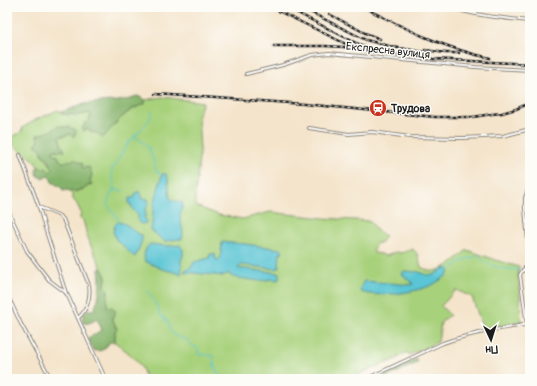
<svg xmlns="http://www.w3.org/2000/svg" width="537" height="386" viewBox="0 0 537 386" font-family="Pangolin,sans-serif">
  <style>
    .green { fill: #a8d17c; stroke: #62764c }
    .forest { fill: #86b36c; stroke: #516844 }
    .water { fill: #5ac5d4; stroke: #3b7078 }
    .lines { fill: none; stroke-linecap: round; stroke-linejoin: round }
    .stream { stroke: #5ac5d4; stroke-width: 1 }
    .street-casing { stroke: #888074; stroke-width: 4 }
    .street { stroke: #fff; stroke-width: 2 }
    .rail-casing { stroke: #1c1c1c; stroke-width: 2.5 }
    .rail { stroke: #fdfcf7; stroke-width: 1; stroke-dasharray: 3; stroke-linecap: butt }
    .labels { text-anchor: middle; stroke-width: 3; stroke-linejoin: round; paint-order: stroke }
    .street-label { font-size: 11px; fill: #1c1c1c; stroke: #fdfcf7 }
    .poi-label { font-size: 11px; font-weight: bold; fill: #1c1c1c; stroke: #fdfcf7; text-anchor: start }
  </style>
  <rect width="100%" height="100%" fill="#fdfcf7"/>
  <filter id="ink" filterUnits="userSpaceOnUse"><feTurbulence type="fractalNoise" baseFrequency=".025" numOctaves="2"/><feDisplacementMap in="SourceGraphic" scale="8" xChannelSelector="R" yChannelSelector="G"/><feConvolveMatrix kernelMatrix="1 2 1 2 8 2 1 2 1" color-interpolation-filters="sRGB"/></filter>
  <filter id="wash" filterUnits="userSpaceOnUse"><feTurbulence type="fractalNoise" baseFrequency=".012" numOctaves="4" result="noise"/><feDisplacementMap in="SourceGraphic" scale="16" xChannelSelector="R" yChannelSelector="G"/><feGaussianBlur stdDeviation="0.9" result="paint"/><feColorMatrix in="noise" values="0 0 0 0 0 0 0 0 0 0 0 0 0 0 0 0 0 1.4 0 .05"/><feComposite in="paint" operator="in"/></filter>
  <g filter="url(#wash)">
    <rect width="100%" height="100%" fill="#f4e4cb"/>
    <path class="green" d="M 162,97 L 203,102 L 198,115 L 200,150 L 195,198 L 196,206 L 219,215 L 243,219 L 270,212 L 323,218 L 370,221 L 376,230 L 380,232 L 385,236 L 380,243 L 377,243 C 374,246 373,249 374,253 L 381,254 L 386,256 L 396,252 L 401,253 L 413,249 L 418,255 L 421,267 C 424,268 428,271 430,271 C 442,273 459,257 467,250 L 499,261 L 519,267 L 518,278 L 520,296 L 521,322 L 483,329 L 472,297 L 456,290 L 441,306 L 450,315 L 441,322 L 438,342 L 409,355 L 407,352 L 396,359 L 347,379 L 145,379 C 144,363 126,351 115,342 L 115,331 L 117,329 L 112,318 L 114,314 L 113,308 L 107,306 L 108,290 L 105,287 L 106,277 L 90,244 L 89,240 L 86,233 L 86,231 L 83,220 L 80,219 L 80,216 L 81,213 L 77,204 L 73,199 L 72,194 L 68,191 L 68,190 L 74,192 C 80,191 85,189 90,185 L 91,173 L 88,167 L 84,168 L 82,167 L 81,163 C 70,159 62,168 58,156 L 53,153 L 53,151 L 57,150 L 59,151 L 63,150 L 64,152 L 61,145 L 59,137 L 76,132 L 53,130 L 49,132 L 37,135 L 37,138 L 39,140 L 38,146 L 41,149 L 53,169 L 50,172 L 43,168 L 38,167 C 33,154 16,152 9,139 L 14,135 L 16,135 L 21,132 L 22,130 L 23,130 L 22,128 L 37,119 L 58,110 L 61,112 L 62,114 L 67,115 L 90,112 L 91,114 C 90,120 86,125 81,129 L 88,129 L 91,132 L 97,133 L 115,124 L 122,117 L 130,111 L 141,105 L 144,104 L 145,100 Z"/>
    <g class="forest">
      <path d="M 138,96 L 145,100 L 145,104 C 127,108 115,124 103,138 L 97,133 L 91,132 L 88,129 L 83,131 L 81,129 L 84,127 L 84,123 L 88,122 C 89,119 91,117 91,114 L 90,113 L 75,116 L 72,114 L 62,114 L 61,112 L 85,104 L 110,101 L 112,102 L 131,99 L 133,97 Z"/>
      <path d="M 58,126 L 69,127 L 76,130 L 75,135 L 73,137 L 72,136 L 71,134 L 59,137 L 61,142 L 61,145 L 63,147 L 65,151 L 64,152 L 63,150 L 59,151 L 57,150 L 53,151 L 53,153 L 58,156 L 60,160 L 62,162 L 66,162 L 68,160 L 71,161 L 74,159 L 83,164 L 82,167 L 84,168 L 88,167 L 90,168 L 92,175 L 90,180 L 92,185 L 89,185 L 83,190 L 81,189 L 74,192 L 68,190 L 63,191 L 62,188 L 52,182 L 50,177 L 48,176 L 42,178 L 38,176 L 36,170 L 38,167 L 47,169 L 50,172 L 53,169 L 47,158 L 43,156 L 41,149 L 35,145 L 39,140 L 37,138 L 38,135 C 46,132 51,132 58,126 Z"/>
      <path d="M 101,268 L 106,277 L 105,287 L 108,290 L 107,306 L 113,308 L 116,312 L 112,318 L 117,329 L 115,331 L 115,342 L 110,342 C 105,348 102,353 93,350 L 88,338 L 102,330 L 97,319 C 92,322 89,324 83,323 C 81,317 83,315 87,310 L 94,310 C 100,297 101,282 99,269 Z"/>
      <path d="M 417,359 L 417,363 L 383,379 L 374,379 L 414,360 Z"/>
    </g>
    <g class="water">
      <path d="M 162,174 L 166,174 L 168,179 L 170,198 L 172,200 L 183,203 C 182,207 181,212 180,216 C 180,224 185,231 182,239 L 170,240 L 167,242 L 164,241 L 151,230 L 154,205 Z"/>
      <path d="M 139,191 L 142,199 L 148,199 L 149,202 L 145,211 L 146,215 L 144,218 L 147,221 L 146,223 L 142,224 L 138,222 L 138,215 C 135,212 131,209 131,204 L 129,204 L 129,198 L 134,198 L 136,193 Z"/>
      <path d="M 118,222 C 132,224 132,233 142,235 C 143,242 138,250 135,257 C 127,252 123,244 116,240 L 115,236 L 113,232 L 115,225 Z"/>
      <path d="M 222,242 L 245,244 L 281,249 L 283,252 L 280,253 L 279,267 L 277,269 L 241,265 L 238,268 L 279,273 L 279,279 L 277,280 L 273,279 L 259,281 L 232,277 L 230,274 L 226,274 L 224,276 L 184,272 L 185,270 C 190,269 192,267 194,262 L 209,258 L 210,254 L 215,254 L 216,260 L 220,259 Z"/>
      <path d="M 150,244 L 166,246 L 180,245 L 183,250 L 183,256 L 181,261 L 182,266 L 181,274 L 162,269 L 145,261 C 143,256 145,248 150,244 Z"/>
      <path d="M 444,268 L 448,269 L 450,271 C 448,275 447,276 443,278 C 438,282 433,285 427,287 C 410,293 377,298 361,292 C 359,288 362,285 364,281 L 412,285 L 413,284 L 412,283 L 402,274 L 404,271 L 419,272 L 428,275 L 434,275 Z"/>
    </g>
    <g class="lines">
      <g class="stream">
        <path d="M 134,136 C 138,139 142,141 145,144 C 152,150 154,162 156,171 L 157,172 L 161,174"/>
        <path d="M 113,190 L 123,191"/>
        <path d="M 118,222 L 118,218 L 113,213 L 107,204 L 110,196 L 114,189 L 114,183 L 112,177 L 112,168 L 116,166 L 117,161 L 126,146 L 126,145 L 128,145 L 129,141 L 134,138 L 135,135 L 137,135 C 141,126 150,125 152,111"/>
        <path d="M 526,269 L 530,269"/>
        <path d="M 448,271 L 461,261 L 478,256 C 489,269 507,269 523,270"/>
        <path d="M 146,289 L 156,304 L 161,316 L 164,317 L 164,319 C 171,322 167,325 170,330 C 173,336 182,339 188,340 C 189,345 194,346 198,348 L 198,354 L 200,355 L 206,354 L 208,356 L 212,355 L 214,356 C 212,365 216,372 223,379"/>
      </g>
    </g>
  </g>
  <g filter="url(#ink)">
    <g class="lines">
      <defs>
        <g id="street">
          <path d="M 449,7 C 476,16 503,18 530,21"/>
          <path d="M 246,74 L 283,65 L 312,55 L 329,53 L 475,67 L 530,70"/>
          <path d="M 309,128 L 349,134 L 372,132 L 410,137 L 463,138 L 503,136 L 530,129"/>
          <path d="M 20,155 L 39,207 L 58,215 L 63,219 L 89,285 C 91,297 87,311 78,318"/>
          <path d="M 39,207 L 44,225 L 66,293"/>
          <path d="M 7,208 L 27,251 L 33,259 L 49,280 L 65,292 L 68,296 L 104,376 L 104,379"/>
          <path d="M 526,222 L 530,221"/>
          <path d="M 523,270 L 530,270"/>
          <path d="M 7,294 L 21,324 L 51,379"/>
          <path d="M 527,325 L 520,275 C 523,268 527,268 530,261 L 525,209 L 525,198 L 530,184"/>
          <path d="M 366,379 L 443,343 C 471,333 501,329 530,324"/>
        </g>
      </defs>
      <use href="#street" class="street-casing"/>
      <use href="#street" class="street"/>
      <defs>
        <g id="rail">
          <path d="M 270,7 L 348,45"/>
          <path d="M 286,7 L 356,43 L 369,48"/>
          <path d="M 300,7 L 366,40 L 393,47 L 430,53"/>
          <path d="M 363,7 C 404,28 445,49 490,58"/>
          <path d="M 329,14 L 365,33 L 380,39"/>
          <path d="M 274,46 L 325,46 L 344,47 L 365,51 L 433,59 L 530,64"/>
          <path d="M 425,50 L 446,53 L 459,53"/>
          <path d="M 156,94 L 304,104 L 435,117 L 473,117 L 492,114 L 502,113 L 516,109 L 530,103"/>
        </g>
      </defs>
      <use href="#rail" class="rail-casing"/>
      <use href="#rail" class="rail"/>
    </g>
  </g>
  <defs>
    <symbol id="station-disc" viewBox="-11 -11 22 22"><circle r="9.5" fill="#c8321e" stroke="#fdfcf7"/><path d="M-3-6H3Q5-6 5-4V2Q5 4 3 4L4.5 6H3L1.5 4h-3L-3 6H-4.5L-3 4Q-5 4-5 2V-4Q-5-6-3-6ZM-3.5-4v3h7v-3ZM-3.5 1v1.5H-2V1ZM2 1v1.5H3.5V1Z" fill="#fff"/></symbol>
  </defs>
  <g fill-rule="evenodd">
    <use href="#station-disc" x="368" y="98" width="20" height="20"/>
  </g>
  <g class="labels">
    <g class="street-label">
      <text transform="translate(388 50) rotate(6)" y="4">Експресна вулиця</text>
    </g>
    <g class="poi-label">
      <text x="391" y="112">Трудова</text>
    </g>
  </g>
  <rect width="537" height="386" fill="none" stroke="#fdfcf7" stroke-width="24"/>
  <g transform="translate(491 340) rotate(176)" stroke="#fdfcf7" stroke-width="3" paint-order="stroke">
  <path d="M0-3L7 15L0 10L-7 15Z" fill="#1c1c1c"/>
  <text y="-6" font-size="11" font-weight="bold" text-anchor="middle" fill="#1c1c1c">Пн</text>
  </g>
</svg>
